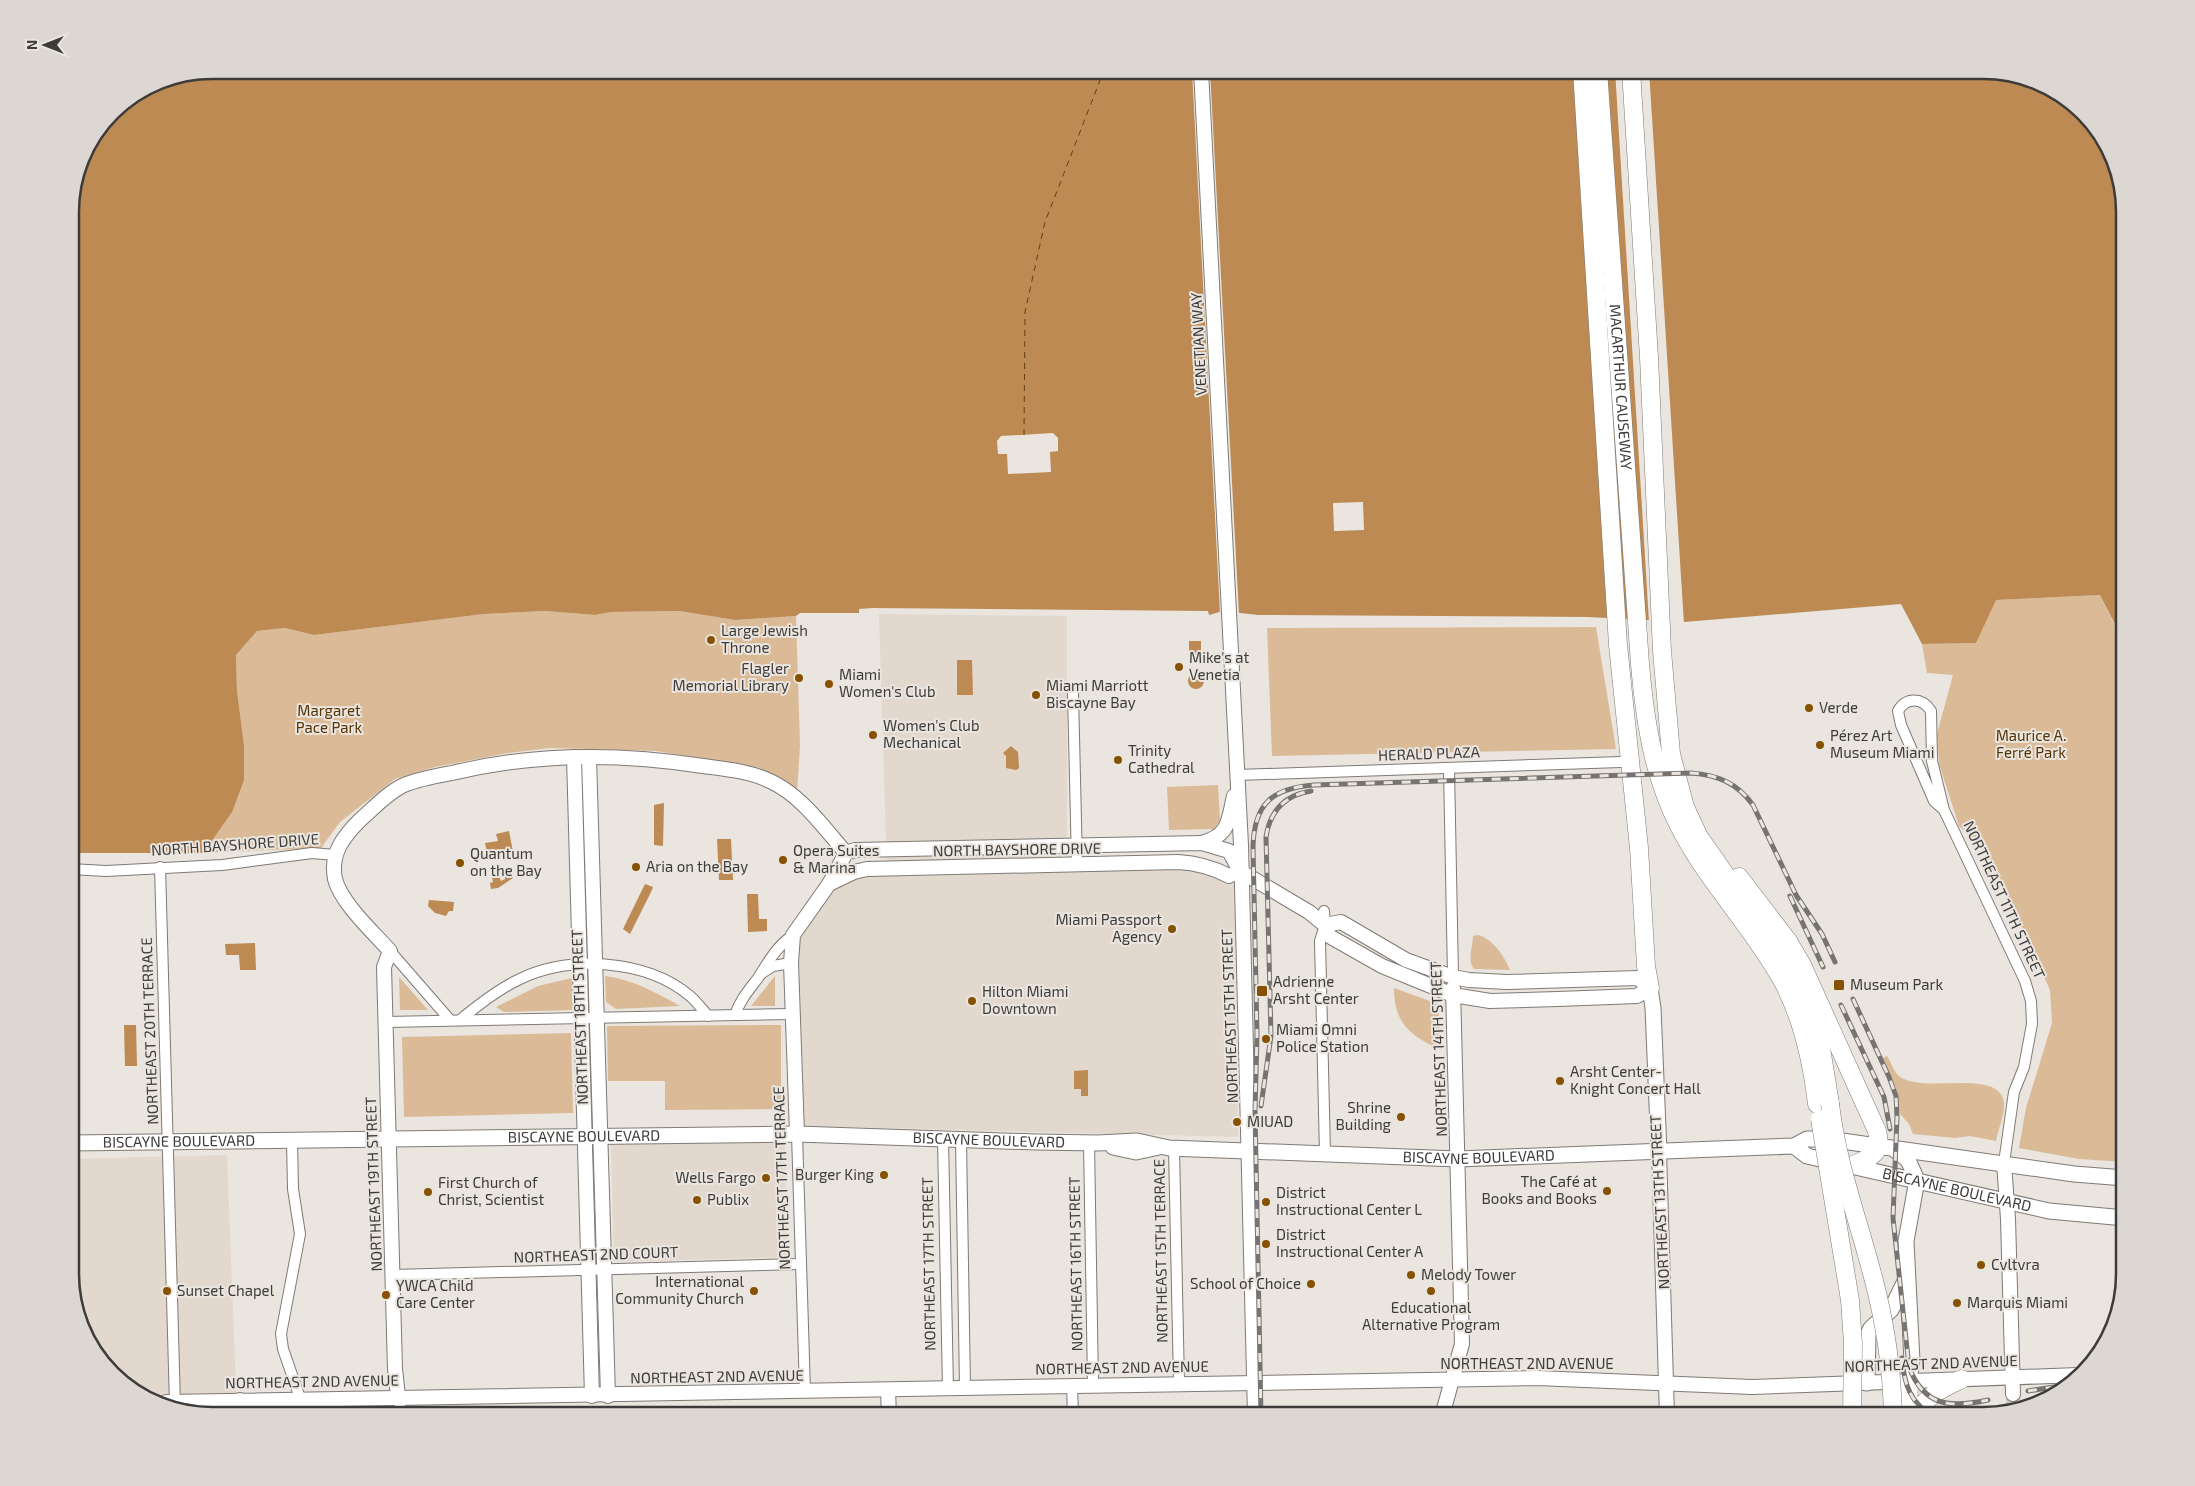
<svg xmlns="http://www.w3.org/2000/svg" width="2195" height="1486" viewBox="0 0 2195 1486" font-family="'Exo 2',sans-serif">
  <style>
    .built { fill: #e3d8cd }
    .green { fill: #dbba97 }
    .water { fill: #bc8a52 }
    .pier { fill: #eae5df }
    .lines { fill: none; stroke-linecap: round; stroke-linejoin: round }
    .ferry { stroke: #623f13; stroke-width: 1; stroke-dasharray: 6 5; stroke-linecap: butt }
    .secondary-tunnel { stroke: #c8c3be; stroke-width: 14; stroke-dasharray: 14 7; stroke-linecap: butt }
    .street-casing { stroke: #7f7a75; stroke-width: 12 }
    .secondary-casing { stroke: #7f7a75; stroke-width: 16 }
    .primary-casing { stroke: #7f7a75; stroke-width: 17 }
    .highway-casing { stroke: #7f7a75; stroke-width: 19 }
    .street { stroke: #fff; stroke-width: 10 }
    .secondary { stroke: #fff; stroke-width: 14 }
    .primary { stroke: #fff; stroke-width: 15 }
    .highway { stroke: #fff; stroke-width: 18 }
    .rail-casing { stroke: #767370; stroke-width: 5 }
    .rail { stroke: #eae5df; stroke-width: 3; stroke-dasharray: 9; stroke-linecap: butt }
    .highway-bridge-casing { stroke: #7f7a75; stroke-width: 19; stroke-linecap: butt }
    .highway-bridge { stroke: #fff; stroke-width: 18 }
    .poi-dot { fill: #875200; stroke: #eae5df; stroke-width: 2 }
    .labels { text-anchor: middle; stroke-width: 4; stroke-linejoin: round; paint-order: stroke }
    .street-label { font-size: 15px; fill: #3e3c3a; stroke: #eae5df }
    .poi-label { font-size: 15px; fill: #3e3c3a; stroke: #eae5df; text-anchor: start }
    .park-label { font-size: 15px; fill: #563405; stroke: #eae5df }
    .rim { fill: none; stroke: #3e3c3a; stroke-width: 2.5 }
  </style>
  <rect width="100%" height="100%" fill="#eae5df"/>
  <g class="built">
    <path d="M 879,614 L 1067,616 L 1067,870 L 1191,869 L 1234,885 L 1238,1137 L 802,1126 L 798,936 L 832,887 L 854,877 L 887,876 Z"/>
    <path d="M 785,1142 L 787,1257 L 614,1262 L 611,1143 Z"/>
    <path d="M 227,1155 L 237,1414 L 314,1411 L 314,1416 L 212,1416 L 133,1392 L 89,1345 L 70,1283 L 70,1159 Z"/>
  </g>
  <g class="green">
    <path d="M 2100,595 L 2121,638 L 2125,638 L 2125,1162 L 2079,1159 L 2019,1148 L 2026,1108 L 2052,1023 L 2050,990 L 1986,849 L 1959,826 L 1939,764 L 1937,734 L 1953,675 L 1927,673 L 1922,644 L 1976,643 L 1995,600 Z"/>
    <path d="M 545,611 L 595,615 L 611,612 L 679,611 L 735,620 L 796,616 L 800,745 L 797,792 L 760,768 L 656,751 L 550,748 L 508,753 L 435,767 L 395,779 L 340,822 L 321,848 L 203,853 L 213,838 L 244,745 L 237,691 L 236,655 L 257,631 L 285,628 L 314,635 L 484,614 Z"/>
    <path d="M 1596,627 L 1616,749 L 1272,756 L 1267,628 Z"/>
    <path d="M 1218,785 L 1220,821 L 1214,829 L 1169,830 L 1167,787 Z"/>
    <path d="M 1478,935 C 1492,938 1505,957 1510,970 L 1474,969 C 1467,960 1473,946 1473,936 Z"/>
    <path d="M 605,976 C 634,980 655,992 680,1006 L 616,1009 L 606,1002 Z"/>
    <path d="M 775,976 L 775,1006 L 751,1006 Z"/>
    <path d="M 399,977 L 428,1010 L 400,1010 Z"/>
    <path d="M 572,978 L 573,1010 L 504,1012 L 496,1007 L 538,986 Z"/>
    <path d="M 1394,988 L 1438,1004 L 1441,1050 C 1411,1036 1394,1024 1394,988 Z"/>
    <path d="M 781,1025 L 781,1109 L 665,1110 L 665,1081 L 608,1081 L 607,1026 Z"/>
    <path d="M 571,1033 L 573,1113 L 404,1117 L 402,1037 Z"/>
    <path d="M 1887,1056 C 1891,1062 1894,1072 1899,1076 C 1922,1095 2000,1067 2004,1103 C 2005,1114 1998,1130 1996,1141 L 1970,1136 L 1955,1138 L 1913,1134 L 1909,1124 L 1900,1114 L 1896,1088 L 1883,1058 Z"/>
    <path d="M 684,1411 L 685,1416 L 538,1416 L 538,1413 Z"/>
  </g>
  <g class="water">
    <path d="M 212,70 L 1983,70 L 2062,94 L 2110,149 L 2125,211 L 2125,638 L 2122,638 L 2100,595 L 1996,600 L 1976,643 L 1922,644 L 1901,604 L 1684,622 L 1588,617 L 1258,615 L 1223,611 L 1209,615 L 1208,611 L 873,608 L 859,609 L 859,613 L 800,613 L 796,616 L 735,620 L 679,611 L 611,612 L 595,615 L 545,611 L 484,614 L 314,635 L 285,628 L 257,631 L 236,655 L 237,691 L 244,745 L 244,780 L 232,812 L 203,853 L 70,853 L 70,203 L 81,157 L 112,111 L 158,81 Z"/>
    <rect x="1189" y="641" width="12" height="20"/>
    <path d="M 957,660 L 972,660 L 973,695 L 957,695 Z"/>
    <circle cx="1196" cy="681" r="8"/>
    <path d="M 1011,746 L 1018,752 L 1019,768 L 1016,770 L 1006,768 L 1006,756 L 1003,753 Z"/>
    <path d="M 664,803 L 663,846 L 654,845 L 654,805 Z"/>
    <path d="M 509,831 L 513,852 L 488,857 L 485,843 L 498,841 L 496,834 Z"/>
    <path d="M 717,839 L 731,839 L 733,880 L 719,880 Z"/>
    <path d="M 512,873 L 513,878 L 498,888 L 491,889 L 490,883 L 493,882 L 492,877 L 499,876 L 501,881 L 505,879 L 505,875 Z"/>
    <path d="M 645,884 L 653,887 L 652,890 L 630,934 L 623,929 Z"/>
    <path d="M 747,894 L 758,894 L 759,919 L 767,919 L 767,931 L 748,932 Z"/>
    <path d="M 429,900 L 454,902 L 453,911 L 449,911 L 446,916 L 435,913 L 428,906 Z"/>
    <path d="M 255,943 L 256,970 L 240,970 L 239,955 L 226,955 L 225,944 Z"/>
    <path d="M 124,1025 L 136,1025 L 137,1066 L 125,1066 Z"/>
    <path d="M 1088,1070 L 1088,1096 L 1081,1096 L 1081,1089 L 1074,1089 L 1074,1071 Z"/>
  </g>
  <g class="pier">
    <path d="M 1192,70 L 1210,70 L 1239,614 L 1220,614 Z"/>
    <path d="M 1615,70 L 1649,70 L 1684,624 L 1649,622 Z"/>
    <path d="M 1053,433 L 1058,438 L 1058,451 L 1050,452 L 1051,472 L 1008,474 L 1007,454 L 998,454 L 997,441 L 1001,436 Z"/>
    <path d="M 1363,502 L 1364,530 L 1334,531 L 1333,503 Z"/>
  </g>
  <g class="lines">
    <path class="ferry" d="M 1024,435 L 1025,312 L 1045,222 L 1104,70"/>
    <path class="secondary-tunnel" d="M 2013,1394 L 2014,1408"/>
    <defs>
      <g id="street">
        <path d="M 1073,693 L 1077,864"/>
        <path d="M 1449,768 L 1453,977"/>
        <path d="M 1238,775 L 1621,762"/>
        <path d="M 1944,810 L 1934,801 L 1901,725 L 1898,711 C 1906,697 1922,697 1931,711 L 1932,761 L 1944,810 L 2025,981 L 2031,1001 L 2032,1024 L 2024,1067 L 2014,1092 L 2004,1163"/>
        <path d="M 160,867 L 175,1405"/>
        <path d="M 70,869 L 106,871 L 222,865 L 312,853 L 335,855"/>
        <path d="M 1324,911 L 1325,925 L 1320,941 L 1325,1154"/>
        <path d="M 390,951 L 450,1020"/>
        <path d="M 762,973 L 773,966 L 791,963"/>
        <path d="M 735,1015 C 740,1000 749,990 758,978 C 769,961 776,947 793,935"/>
        <path d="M 460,1020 C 478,1005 498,989 520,979 C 570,955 646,959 690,996 C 696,1001 702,1009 708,1016"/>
        <path d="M 386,1022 L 793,1014"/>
        <path d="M 797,1134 L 805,1391"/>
        <path d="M 943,1139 L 948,1389"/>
        <path d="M 961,1140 L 965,1388"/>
        <path d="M 292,1141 L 293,1189 L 300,1234 L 281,1334 L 283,1349 L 300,1398"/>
        <path d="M 1089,1143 L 1093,1384"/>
        <path d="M 1174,1148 L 1179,1383"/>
        <path d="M 393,1275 L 800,1264"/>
        <path d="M 1072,1385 L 1073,1416"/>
        <path d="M 398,1396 L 402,1416"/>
        <path d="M 318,1398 L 319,1416"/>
      </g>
      <g id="secondary">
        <path d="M 1201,70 L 1241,845 L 1255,1416"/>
        <path d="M 574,757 L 592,1396"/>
        <path d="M 589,757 L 608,1396"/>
        <path d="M 1202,843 C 1230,835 1228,821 1234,796"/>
        <path d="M 829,884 L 854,872 L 867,869 L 1178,862 C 1197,863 1212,867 1229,876 L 1240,871"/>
        <path d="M 797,1134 L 791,963 L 793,935 L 829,884 L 846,853 L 855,850 L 1202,843 L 1229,851 L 1240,871 L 1309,912 L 1325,925 L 1329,936 L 1382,966 L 1453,995 L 1490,1001 L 1558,999 L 1637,996 L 1650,988 L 1638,978 L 1507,982 L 1469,980 L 1453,977 L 1406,960 L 1341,922 L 1325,925"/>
        <path d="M 1659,1152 L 1667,1416"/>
        <path d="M 2004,1163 L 2008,1219 L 2013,1394"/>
        <path d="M 888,1390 L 889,1416"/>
        <path d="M 398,1396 L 395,1369 L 384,967 L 390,951 C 374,933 341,903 335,879 C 330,854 343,837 360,820 C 374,808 387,793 404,785 C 419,779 436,776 452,773 C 534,753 620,753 703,766 C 725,769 749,771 770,781 C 801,795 824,828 846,853"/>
        <path d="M 240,1400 L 241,1416"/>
        <path d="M 166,1402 L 1537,1378 L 1752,1387 L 2078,1375"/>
        <path d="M 1442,1416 L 1462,1344 L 1453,988"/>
      </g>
      <g id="primary">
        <path d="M 1650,988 L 1653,1008 L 1659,1152"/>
        <path id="s1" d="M 70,1143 L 797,1134 L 1036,1142 L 1098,1143 L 1137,1141 L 1169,1148 L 1458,1159 L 1794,1146 L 1807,1139 L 1828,1139 L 2074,1174 L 2125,1178"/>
        <path id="s2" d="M 1794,1146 L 1807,1156 L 2049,1211 L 2125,1218"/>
        <path d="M 1113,1147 L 1136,1152 L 1159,1147"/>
        <path d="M 1894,1149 L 1908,1160 L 1917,1180 L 1906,1241 L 1912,1361 L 1909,1381"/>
        <path d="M 1867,1383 L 1868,1334 L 1871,1328 L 1891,1310 L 1906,1279"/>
      </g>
      <g id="highway">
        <path d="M 1582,70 L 1618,645 L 1639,848 L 1646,966 L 1650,988"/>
        <path id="s3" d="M 1598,70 L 1640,664 C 1645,721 1653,775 1679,826 C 1707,881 1752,926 1782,980 C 1803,1019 1812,1061 1817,1104"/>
        <path d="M 1631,70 L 1649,357 L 1662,651 L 1671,754 L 1685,807 L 1699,837 L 1779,951 L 1802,991 L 1820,1042 L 1830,1104"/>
        <path d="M 1739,877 L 1788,941 L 1802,965 L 1877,1131 C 1883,1153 1872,1157 1853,1165"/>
        <path d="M 1908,1416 L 1909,1381"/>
        <path d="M 1917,1416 C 1925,1395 1943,1388 1962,1379"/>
      </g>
    </defs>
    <use href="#street" class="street-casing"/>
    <use href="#secondary" class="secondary-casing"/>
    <use href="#primary" class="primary-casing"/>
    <use href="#highway" class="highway-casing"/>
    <use href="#street" class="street"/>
    <use href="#secondary" class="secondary"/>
    <use href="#primary" class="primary"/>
    <use href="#highway" class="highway"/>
    <defs>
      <g id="rail">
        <path d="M 1790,896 L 1823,967"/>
        <path d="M 1853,999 L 1889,1077 L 1896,1096 L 1897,1117 L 1893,1218 L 1909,1367 C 1924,1407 1951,1408 1988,1400"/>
        <path d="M 1841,1005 L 1884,1097 L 1890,1129"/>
        <path d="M 1261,1106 L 1271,1036 L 1266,837 C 1270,811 1285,795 1311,791"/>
        <path d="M 1902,1358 C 1904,1383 1910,1405 1935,1416"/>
        <path d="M 2028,1391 L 2067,1385"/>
        <path d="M 1261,1416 L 1255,1111 L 1257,1035 L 1253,847 C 1254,804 1272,788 1314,785 L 1691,773 C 1718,775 1737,783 1753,805 L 1796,895 L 1822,934 L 1835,962"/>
        <path d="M 1976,1416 L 1991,1413"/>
      </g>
    </defs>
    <use href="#rail" class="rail-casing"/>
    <use href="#rail" class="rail"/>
    <defs>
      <g id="highway-bridge">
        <path d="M 1830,1104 C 1837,1164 1858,1219 1873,1277 C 1885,1322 1892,1369 1893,1416"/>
        <path d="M 1820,1119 L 1850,1300 L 1853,1344 L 1852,1416"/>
      </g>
    </defs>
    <use href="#highway-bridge" class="highway-bridge-casing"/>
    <use href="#highway-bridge" class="highway-bridge"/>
  </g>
  <g class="poi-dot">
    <circle cx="711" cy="640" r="5"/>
    <circle cx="1179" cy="667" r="5"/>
    <circle cx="799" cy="678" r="5"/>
    <circle cx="829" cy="684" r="5"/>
    <circle cx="1036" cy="695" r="5"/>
    <circle cx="1809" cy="708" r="5"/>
    <circle cx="873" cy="735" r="5"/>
    <circle cx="1820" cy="745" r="5"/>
    <circle cx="1118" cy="760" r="5"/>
    <circle cx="783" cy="860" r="5"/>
    <circle cx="460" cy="863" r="5"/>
    <circle cx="636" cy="867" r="5"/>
    <circle cx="1172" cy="929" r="5"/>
    <rect x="1833" y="979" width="12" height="12" rx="2.5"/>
    <rect x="1256" y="985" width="12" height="12" rx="2.5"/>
    <circle cx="972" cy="1001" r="5"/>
    <circle cx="1266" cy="1039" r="5"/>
    <circle cx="1560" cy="1081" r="5"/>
    <circle cx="1401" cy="1117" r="5"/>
    <circle cx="1237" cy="1122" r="5"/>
    <circle cx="884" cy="1175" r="5"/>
    <circle cx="766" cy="1178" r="5"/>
    <circle cx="1607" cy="1191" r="5"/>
    <circle cx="428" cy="1192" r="5"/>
    <circle cx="697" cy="1200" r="5"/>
    <circle cx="1266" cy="1202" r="5"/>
    <circle cx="1266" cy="1244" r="5"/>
    <circle cx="1981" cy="1265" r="5"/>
    <circle cx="1411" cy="1275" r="5"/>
    <circle cx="1311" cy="1284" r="5"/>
    <circle cx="167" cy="1291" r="5"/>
    <circle cx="754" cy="1291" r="5"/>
    <circle cx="1431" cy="1291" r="5"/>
    <circle cx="386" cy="1295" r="5"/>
    <circle cx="1957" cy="1303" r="5"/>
  </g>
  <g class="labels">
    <g class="street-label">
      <text transform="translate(1199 344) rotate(-93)" y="5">VENETIAN WAY</text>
      <text dy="5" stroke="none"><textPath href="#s3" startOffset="318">MACARTHUR CAUSEWAY</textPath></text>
      <text transform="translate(1429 754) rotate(-2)" y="5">HERALD PLAZA</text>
      <text transform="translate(235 845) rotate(-4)" y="5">NORTH BAYSHORE DRIVE</text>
      <text transform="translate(1017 850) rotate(-1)" y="5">NORTH BAYSHORE DRIVE</text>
      <text transform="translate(2004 900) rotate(65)" y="5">NORTHEAST 11TH STREET</text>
      <text transform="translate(1230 1016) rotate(-92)" y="5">NORTHEAST 15TH STREET</text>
      <text transform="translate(580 1017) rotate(-92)" y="5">NORTHEAST 18TH STREET</text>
      <text transform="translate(150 1031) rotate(-92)" y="5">NORTHEAST 20TH TERRACE</text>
      <text transform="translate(1439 1049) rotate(-92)" y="5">NORTHEAST 14TH STREET</text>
      <text dy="5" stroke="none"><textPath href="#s1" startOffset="514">BISCAYNE BOULEVARD</textPath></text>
      <text dy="5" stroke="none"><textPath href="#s1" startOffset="919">BISCAYNE BOULEVARD</textPath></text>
      <text dy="5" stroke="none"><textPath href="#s1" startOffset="109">BISCAYNE BOULEVARD</textPath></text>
      <text dy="5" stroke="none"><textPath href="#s1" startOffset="1410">BISCAYNE BOULEVARD</textPath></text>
      <text transform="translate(782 1178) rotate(-92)" y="5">NORTHEAST 17TH TERRACE</text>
      <text transform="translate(374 1184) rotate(-92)" y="5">NORTHEAST 19TH STREET</text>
      <text dy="5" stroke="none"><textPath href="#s2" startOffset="170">BISCAYNE BOULEVARD</textPath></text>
      <text transform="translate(1660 1202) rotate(-93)" y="5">NORTHEAST 13TH STREET</text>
      <text transform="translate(1161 1251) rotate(-91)" y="5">NORTHEAST 15TH TERRACE</text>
      <text transform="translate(596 1255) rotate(-2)" y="5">NORTHEAST 2ND COURT</text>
      <text transform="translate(929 1264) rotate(-91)" y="5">NORTHEAST 17TH STREET</text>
      <text transform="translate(1076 1264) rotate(-91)" y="5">NORTHEAST 16TH STREET</text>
      <text x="1527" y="1369">NORTHEAST 2ND AVENUE</text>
      <text transform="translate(1931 1364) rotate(-2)" y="5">NORTHEAST 2ND AVENUE</text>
      <text transform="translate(1122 1368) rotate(-1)" y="5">NORTHEAST 2ND AVENUE</text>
      <text transform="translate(717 1377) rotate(-1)" y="5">NORTHEAST 2ND AVENUE</text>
      <text transform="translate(312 1382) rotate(-1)" y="5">NORTHEAST 2ND AVENUE</text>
    </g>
    <g class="poi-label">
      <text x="721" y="636">Large Jewish<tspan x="721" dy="17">Throne</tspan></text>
      <text x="1189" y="663">Mike's at<tspan x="1189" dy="17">Venetia</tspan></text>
      <text x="789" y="674" text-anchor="end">Flagler<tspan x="789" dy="17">Memorial Library</tspan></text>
      <text x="839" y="680">Miami<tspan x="839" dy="17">Women's Club</tspan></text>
      <text x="1046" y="691">Miami Marriott<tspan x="1046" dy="17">Biscayne Bay</tspan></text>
      <text x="1819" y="713">Verde</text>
      <text x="883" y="731">Women's Club<tspan x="883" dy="17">Mechanical</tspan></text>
      <text x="1830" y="741">Pérez Art<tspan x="1830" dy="17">Museum Miami</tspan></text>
      <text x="1128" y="756">Trinity<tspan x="1128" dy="17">Cathedral</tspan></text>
      <text x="793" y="856">Opera Suites<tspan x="793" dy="17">&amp; Marina</tspan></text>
      <text x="470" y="859">Quantum<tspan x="470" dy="17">on the Bay</tspan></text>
      <text x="646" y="872">Aria on the Bay</text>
      <text x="1162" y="925" text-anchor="end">Miami Passport<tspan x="1162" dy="17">Agency</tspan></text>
      <text x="1273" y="987">Adrienne<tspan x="1273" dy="17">Arsht Center</tspan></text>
      <text x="1850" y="990">Museum Park</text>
      <text x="982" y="997">Hilton Miami<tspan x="982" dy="17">Downtown</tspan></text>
      <text x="1276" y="1035">Miami Omni<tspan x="1276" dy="17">Police Station</tspan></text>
      <text x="1570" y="1077">Arsht Center-<tspan x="1570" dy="17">Knight Concert Hall</tspan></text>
      <text x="1391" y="1113" text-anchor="end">Shrine<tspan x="1391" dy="17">Building</tspan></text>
      <text x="1247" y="1127">MIUAD</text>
      <text x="874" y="1180" text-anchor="end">Burger King</text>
      <text x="756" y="1183" text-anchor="end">Wells Fargo</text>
      <text x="1597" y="1187" text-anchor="end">The Café at<tspan x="1597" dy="17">Books and Books</tspan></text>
      <text x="438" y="1188">First Church of<tspan x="438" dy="17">Christ, Scientist</tspan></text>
      <text x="1276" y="1198">District<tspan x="1276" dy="17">Instructional Center L</tspan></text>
      <text x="707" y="1205">Publix</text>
      <text x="1276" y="1240">District<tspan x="1276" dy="17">Instructional Center A</tspan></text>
      <text x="1991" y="1270">Cvltvra</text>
      <text x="1421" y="1280">Melody Tower</text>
      <text x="744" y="1287" text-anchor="end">International<tspan x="744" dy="17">Community Church</tspan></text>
      <text x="1301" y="1289" text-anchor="end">School of Choice</text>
      <text x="396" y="1291">YWCA Child<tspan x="396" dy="17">Care Center</tspan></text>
      <text x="177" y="1296">Sunset Chapel</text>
      <text x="1967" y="1308">Marquis Miami</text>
      <text x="1431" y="1313" text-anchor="middle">Educational<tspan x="1431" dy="17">Alternative Program</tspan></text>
    </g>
    <g class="park-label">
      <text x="329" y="716">Margaret<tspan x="329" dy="17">Pace Park</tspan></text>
      <text x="2031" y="741">Maurice A.<tspan x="2031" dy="17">Ferré Park</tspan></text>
    </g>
  </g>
  <path d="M0 0H2195V1486H0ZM212 79H1983A133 133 0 0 1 2116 212V1274A133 133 0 0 1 1983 1407H212A133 133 0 0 1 79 1274V212A133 133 0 0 1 212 79Z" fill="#dcd7d2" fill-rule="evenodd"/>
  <path class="rim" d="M212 79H1983A133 133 0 0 1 2116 212V1274A133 133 0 0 1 1983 1407H212A133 133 0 0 1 79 1274V212A133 133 0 0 1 212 79Z"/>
  <g transform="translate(45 45) rotate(270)" stroke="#eae5df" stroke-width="4" paint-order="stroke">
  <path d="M0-4L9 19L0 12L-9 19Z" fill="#3e3c3a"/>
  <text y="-8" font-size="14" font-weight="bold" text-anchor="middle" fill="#3e3c3a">N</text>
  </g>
</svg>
